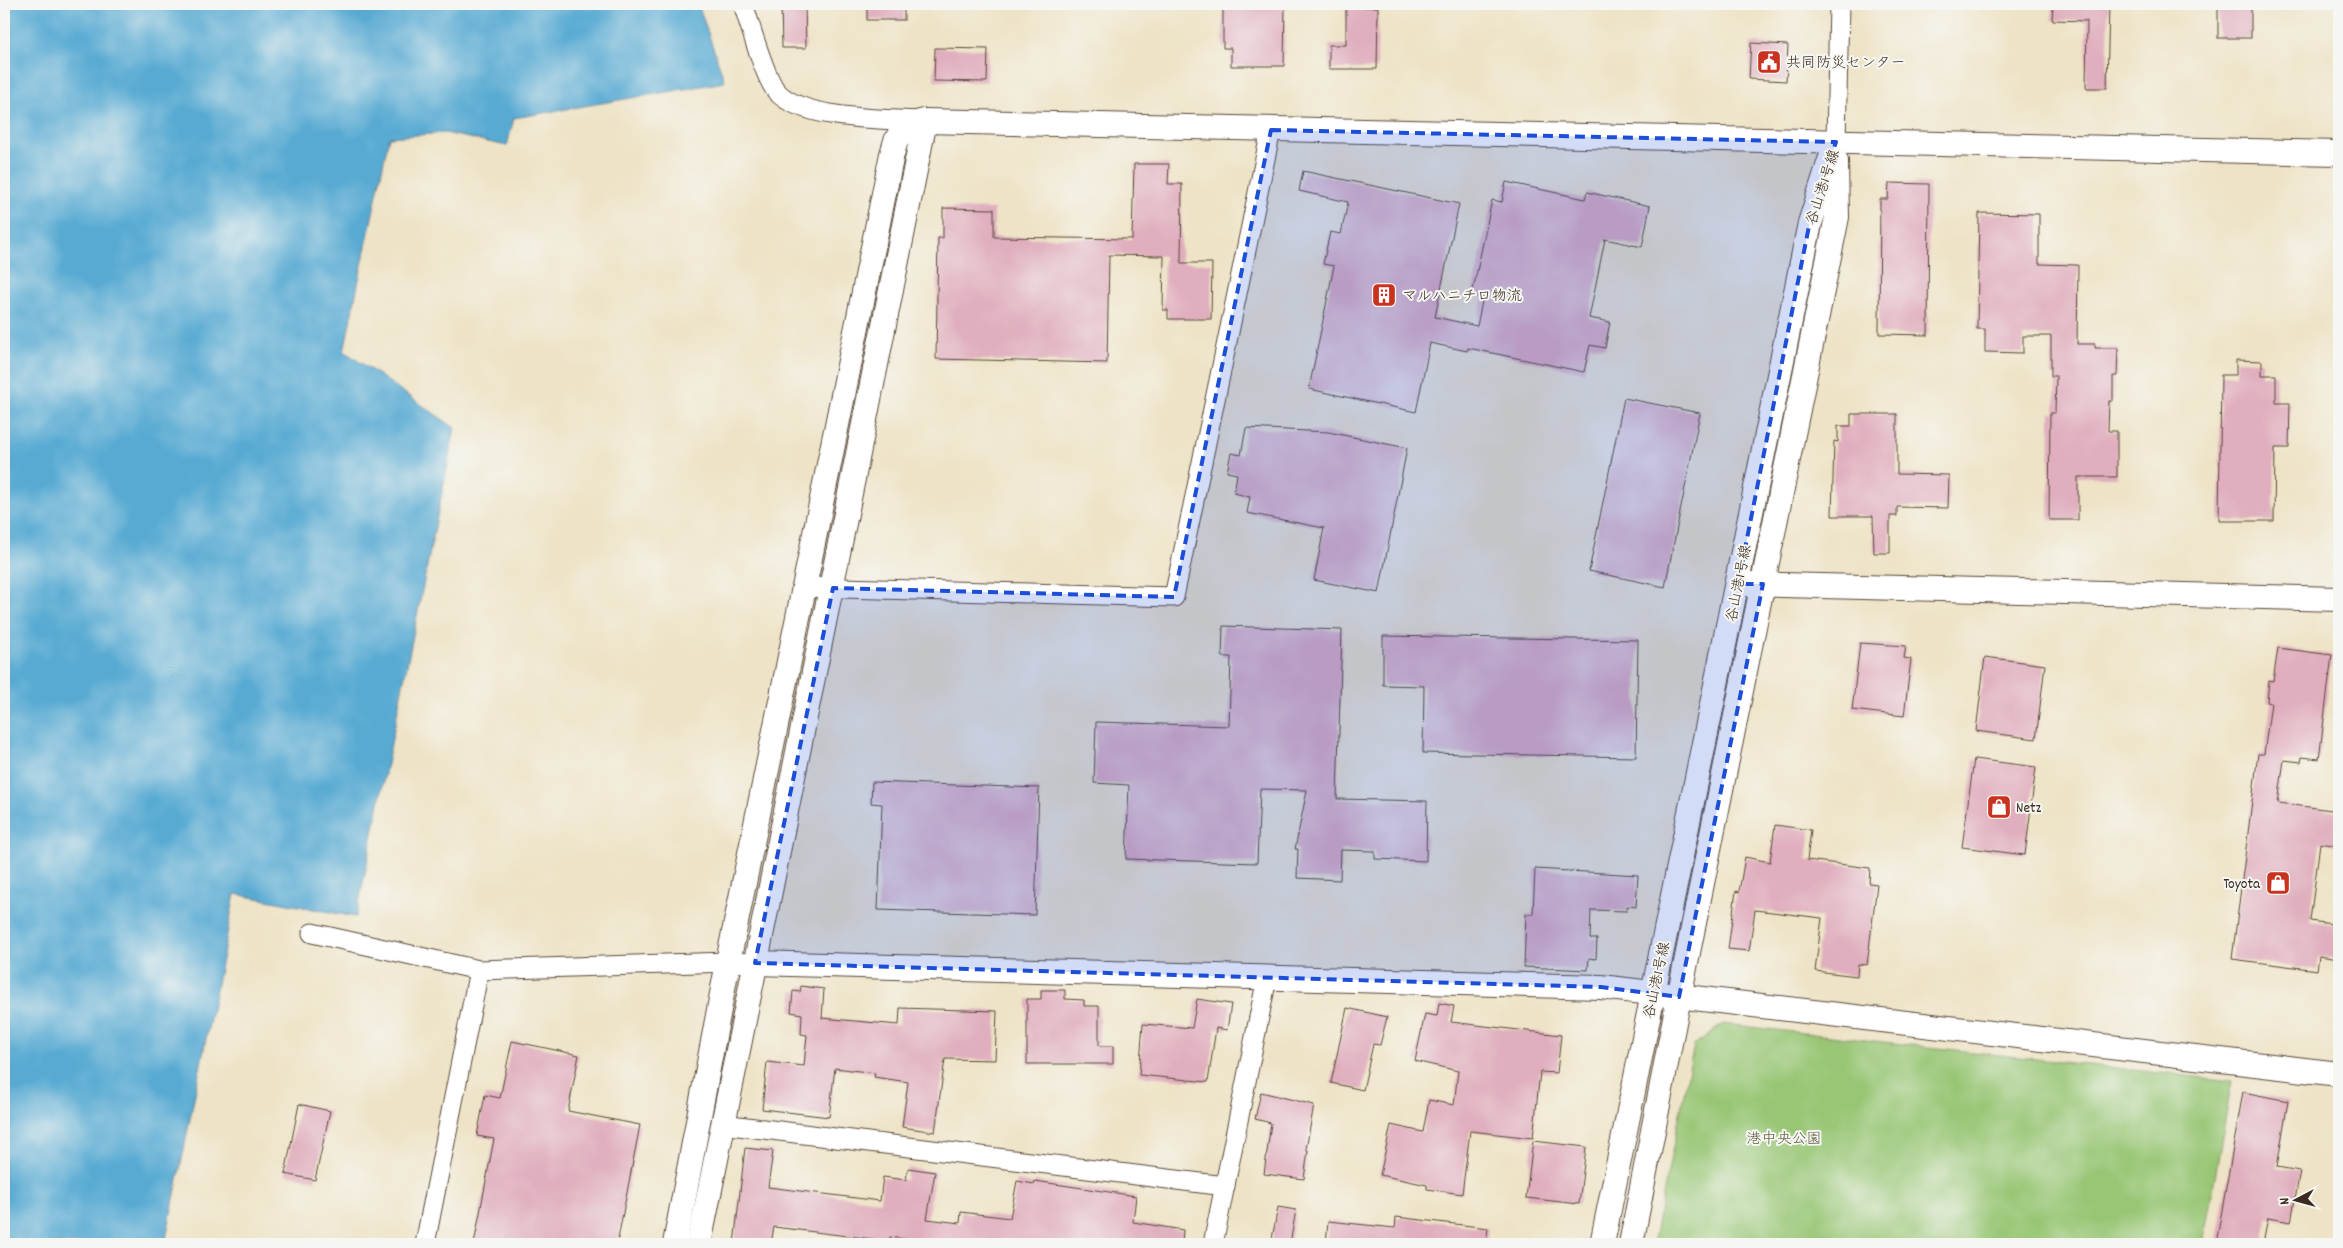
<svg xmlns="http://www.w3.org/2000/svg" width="2343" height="1248" viewBox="0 0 2343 1248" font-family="Dekko,'Klee One',sans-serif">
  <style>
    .green { fill: #98c674; stroke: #6a7849 }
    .water { fill: #58aad3; stroke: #4a6a78 }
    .building { fill: #e0aebe }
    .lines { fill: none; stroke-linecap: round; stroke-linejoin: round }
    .minor-casing { stroke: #564637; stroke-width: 21 }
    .tertiary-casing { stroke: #564637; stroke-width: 26 }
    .minor { stroke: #fff; stroke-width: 19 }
    .tertiary { stroke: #fff; stroke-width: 24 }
    .marked { fill: #1d4ed8; fill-opacity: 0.2; stroke: #1d4ed8; stroke-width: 4; stroke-dasharray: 10 6; stroke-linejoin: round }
    .labels { text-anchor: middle; stroke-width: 4; stroke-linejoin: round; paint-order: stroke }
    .poi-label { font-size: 15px; fill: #3b2a1e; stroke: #f6f6f2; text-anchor: start }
    .street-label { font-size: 15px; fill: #3b2a1e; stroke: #f6f6f2 }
    .park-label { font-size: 15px; fill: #575938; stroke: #f6f6f2 }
  </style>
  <rect width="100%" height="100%" fill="#f6f6f2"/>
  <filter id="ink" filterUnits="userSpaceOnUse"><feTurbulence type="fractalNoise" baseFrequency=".02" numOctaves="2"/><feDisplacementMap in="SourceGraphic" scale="10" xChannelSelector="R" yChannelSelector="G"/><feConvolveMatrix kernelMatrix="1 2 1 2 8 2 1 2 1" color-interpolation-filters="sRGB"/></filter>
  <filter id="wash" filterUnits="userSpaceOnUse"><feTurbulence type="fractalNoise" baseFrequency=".0096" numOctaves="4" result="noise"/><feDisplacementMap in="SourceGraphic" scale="20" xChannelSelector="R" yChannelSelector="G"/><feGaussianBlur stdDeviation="1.12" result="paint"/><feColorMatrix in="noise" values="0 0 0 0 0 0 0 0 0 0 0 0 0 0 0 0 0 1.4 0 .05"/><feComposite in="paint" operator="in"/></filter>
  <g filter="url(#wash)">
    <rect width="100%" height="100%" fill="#eee3c6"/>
    <path class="green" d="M 1723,1024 L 2232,1081 L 2203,1244 L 1653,1244 L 1694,1045 Z"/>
    <path class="water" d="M 4,4 L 698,4 L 725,82 L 514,118 L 507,146 L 445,133 L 389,137 L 344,351 L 455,428 L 356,917 L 235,894 L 165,1244 L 4,1244 Z"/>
    <g id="blocks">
      <g class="building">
        <path d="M 781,4 L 805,4 L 806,48 L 782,48 Z"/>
        <rect x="867" y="4" width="37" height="16"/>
        <path d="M 1231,4 L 1285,4 L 1284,66 L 1231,66 L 1231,48 L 1223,48 L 1223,8 L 1231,8 Z"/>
        <path d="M 2053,4 L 2109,4 L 2107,88 L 2086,88 L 2087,21 L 2052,20 Z"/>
        <rect x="2218" y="4" width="33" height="34"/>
        <path d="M 1346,7 L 1378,7 L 1377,69 L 1329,69 L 1329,45 L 1346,45 Z"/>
        <path d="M 1751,43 L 1788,45 L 1786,81 L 1749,79 Z"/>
        <path d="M 935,48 L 988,49 L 987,82 L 934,81 Z"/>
        <path d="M 1134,164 L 1169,164 L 1168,184 L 1182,184 L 1181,263 L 1212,263 L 1211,319 L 1168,319 L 1168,310 L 1163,310 L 1164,256 L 1109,255 L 1107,363 L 936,359 L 938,238 L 943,238 L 943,208 L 994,209 L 994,237 L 1132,239 Z"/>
        <path d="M 1303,171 L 1459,204 L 1435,317 L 1477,326 L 1483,297 L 1472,295 L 1492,200 L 1502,202 L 1506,182 L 1585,199 L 1587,192 L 1650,206 L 1642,247 L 1605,239 L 1589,318 L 1610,322 L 1605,348 L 1590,345 L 1584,372 L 1468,348 L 1467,351 L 1430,343 L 1416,412 L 1309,389 L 1334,266 L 1323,264 L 1330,232 L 1341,234 L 1348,202 L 1299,191 Z"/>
        <path d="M 1889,183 L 1929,184 L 1928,335 L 1879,334 L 1880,199 L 1888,199 Z"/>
        <path d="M 1979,213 L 2039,214 L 2039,264 L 2078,265 L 2077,344 L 2095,344 L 2095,348 L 2118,348 L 2117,376 L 2113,376 L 2113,401 L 2109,401 L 2108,431 L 2117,431 L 2117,477 L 2078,477 L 2078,520 L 2049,520 L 2050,413 L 2055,413 L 2056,376 L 2051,376 L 2051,336 L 2023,336 L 2023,353 L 1985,352 L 1985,329 L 1977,329 Z"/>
        <path d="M 2236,360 L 2262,361 L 2262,375 L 2276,375 L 2276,403 L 2290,403 L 2289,448 L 2275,448 L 2274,521 L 2219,521 L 2221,375 L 2236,375 Z"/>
        <path d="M 1624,398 L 1700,413 L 1665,587 L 1589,571 Z"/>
        <path d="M 1851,414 L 1897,414 L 1897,474 L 1949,475 L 1948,508 L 1897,507 L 1897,516 L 1890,516 L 1890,553 L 1874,553 L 1873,516 L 1832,516 L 1834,441 L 1838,442 L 1838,426 L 1851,426 Z"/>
        <path d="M 1246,428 L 1328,432 L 1407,448 L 1379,593 L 1314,580 L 1324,528 L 1247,513 L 1250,497 L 1234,493 L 1237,474 L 1227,472 L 1231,453 L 1241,455 Z"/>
        <path d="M 1223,626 L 1342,630 L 1337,799 L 1427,801 L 1426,861 L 1375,859 L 1375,851 L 1341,850 L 1340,880 L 1297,878 L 1298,849 L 1295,849 L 1307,790 L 1260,789 L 1257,863 L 1126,859 L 1129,785 L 1094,783 L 1096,722 L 1229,726 L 1231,657 L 1222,657 Z"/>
        <path d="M 1383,636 L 1638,640 L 1636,757 L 1423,753 L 1424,686 L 1383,685 Z"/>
        <path d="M 1860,643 L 1906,646 L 1904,658 L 1911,659 L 1904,716 L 1852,710 Z"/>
        <path d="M 2278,648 L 2332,655 L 2319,759 L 2302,757 L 2301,762 L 2284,760 L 2278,803 L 2339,811 L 2339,846 L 2320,843 L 2310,921 L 2339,925 L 2339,959 L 2319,956 L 2317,970 L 2232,959 L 2258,754 L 2264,754 L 2271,703 L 2267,702 L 2269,680 L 2273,681 Z"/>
        <path d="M 1985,657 L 2045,665 L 2036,739 L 1976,731 Z"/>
        <path d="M 1974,759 L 2036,767 L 2025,855 L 1962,847 Z"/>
        <path d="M 872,782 L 1039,788 L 1035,915 L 878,910 L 882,804 L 871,803 Z"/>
        <path d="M 1775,825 L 1811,830 L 1807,860 L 1870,868 L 1869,883 L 1877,884 L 1867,965 L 1858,964 L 1857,976 L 1815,971 L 1822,918 L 1755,910 L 1749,951 L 1728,949 L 1736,891 L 1739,892 L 1745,857 L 1770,862 Z"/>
        <path d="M 1535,869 L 1638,875 L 1636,907 L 1627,906 L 1627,911 L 1591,910 L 1590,939 L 1597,939 L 1596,959 L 1589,958 L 1588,970 L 1524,967 L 1526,914 L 1533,914 Z"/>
        <path d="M 801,986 L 824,989 L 822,1018 L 899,1025 L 900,1008 L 997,1011 L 995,1060 L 945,1059 L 935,1132 L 902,1127 L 908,1082 L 874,1077 L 875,1073 L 835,1068 L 829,1117 L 762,1109 L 767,1062 L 804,1066 L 807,1035 L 801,1034 L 802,1014 L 791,1012 L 793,991 L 800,992 Z"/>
        <path d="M 1041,990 L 1065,990 L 1065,999 L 1084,1000 L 1084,1006 L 1099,1006 L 1099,1046 L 1113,1046 L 1113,1064 L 1027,1064 L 1027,999 L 1041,999 Z"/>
        <path d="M 1197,999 L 1231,1004 L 1227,1030 L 1216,1028 L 1208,1082 L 1139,1075 L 1143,1024 L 1192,1028 Z"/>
        <path d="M 1439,1003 L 1454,1006 L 1451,1022 L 1561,1035 L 1557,1073 L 1540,1072 L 1533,1138 L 1470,1131 L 1462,1194 L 1427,1189 L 1427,1185 L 1380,1175 L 1391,1125 L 1423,1132 L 1429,1100 L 1454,1105 L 1458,1071 L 1415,1061 L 1425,1014 L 1437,1016 Z"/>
        <path d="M 1347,1008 L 1387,1017 L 1380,1045 L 1373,1044 L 1363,1090 L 1331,1083 Z"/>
        <path d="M 512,1041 L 579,1055 L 568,1111 L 640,1125 L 617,1244 L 474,1244 L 494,1139 L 477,1136 L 485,1095 L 500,1098 Z"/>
        <path d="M 1261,1092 L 1314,1105 L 1306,1149 L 1308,1150 L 1304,1179 L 1264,1174 L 1271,1123 L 1255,1119 Z"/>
        <path d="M 2243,1092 L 2288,1101 L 2277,1167 L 2300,1171 L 2291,1222 L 2268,1218 L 2263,1244 L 2216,1244 Z"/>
        <path d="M 299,1104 L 330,1111 L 315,1180 L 285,1174 Z"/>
        <path d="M 1533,1141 L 1586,1147 L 1579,1204 L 1526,1198 Z"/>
        <path d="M 745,1148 L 773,1151 L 768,1187 L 880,1201 L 883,1177 L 906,1180 L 908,1168 L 935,1172 L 927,1219 L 960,1223 L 961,1212 L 1010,1218 L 1017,1181 L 1034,1184 L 1035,1181 L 1136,1196 L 1133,1222 L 1183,1230 L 1182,1244 L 917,1244 L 917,1241 L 890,1237 L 889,1241 L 774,1227 L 771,1244 L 734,1244 Z"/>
        <path d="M 1278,1207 L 1296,1210 L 1290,1244 L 1271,1244 Z"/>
        <path d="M 1396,1217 L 1488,1228 L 1486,1244 L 1326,1244 L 1328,1221 L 1395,1228 Z"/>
      </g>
    </g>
  </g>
  <g filter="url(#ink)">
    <use href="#blocks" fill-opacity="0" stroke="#564637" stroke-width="1"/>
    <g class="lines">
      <defs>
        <g id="minor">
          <path d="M 743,4 C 750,24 765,79 777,92 C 803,120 884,119 920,121"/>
          <path d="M 1836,142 L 1839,4"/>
          <path d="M 805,587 L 1174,597 L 1271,130"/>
          <path d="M 312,933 L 479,970 L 728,962 L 755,963"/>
          <path d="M 722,1124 L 1225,1186"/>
          <path d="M 425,1244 L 479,970"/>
          <path d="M 1213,1244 L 1267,978"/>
        </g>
        <g id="tertiary">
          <path d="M 1746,584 L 2339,599"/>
          <path d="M 755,963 L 1601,987 L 2339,1074"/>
          <path d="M 675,1244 L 728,962 L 892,154 L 896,141 L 904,126 L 925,121 L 2339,153"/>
          <path d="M 699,1244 L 925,121"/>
          <path d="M 1602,1244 L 1810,223 L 1836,142"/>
          <path d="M 1631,1244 L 1679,997 L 1837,217 L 1836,161"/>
        </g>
      </defs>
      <use href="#minor" class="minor-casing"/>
      <use href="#tertiary" class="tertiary-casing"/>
      <use href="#minor" class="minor"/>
      <use href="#tertiary" class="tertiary"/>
    </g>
  </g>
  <path class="marked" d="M 1271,130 L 1836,142 L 1812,211 L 1738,584 L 1763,584 L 1679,997 L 1601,987 L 755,963 L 833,588 L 1174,597 Z"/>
  <defs>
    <symbol id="civic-square" viewBox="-11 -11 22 22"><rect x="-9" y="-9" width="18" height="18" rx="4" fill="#c8321e" stroke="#f6f6f2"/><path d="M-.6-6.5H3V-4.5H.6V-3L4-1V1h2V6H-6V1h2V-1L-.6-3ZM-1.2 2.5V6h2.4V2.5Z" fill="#fff"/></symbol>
    <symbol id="building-square" viewBox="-11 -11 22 22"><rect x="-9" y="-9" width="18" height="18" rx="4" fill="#c8321e" stroke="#f6f6f2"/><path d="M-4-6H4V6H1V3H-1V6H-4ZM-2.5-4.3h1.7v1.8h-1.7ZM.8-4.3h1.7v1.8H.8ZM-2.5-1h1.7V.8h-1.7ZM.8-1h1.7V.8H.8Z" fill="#fff"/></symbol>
    <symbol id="shop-square" viewBox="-11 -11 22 22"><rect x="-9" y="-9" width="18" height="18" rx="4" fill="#c8321e" stroke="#f6f6f2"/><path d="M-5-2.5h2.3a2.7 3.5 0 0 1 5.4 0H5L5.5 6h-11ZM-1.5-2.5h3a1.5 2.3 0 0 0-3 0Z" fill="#fff"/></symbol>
  </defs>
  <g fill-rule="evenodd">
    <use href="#civic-square" x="1755" y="48" width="28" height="28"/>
    <use href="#building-square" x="1370" y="281" width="28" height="28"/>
    <use href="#shop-square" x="1985" y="793" width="28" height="28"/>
    <use href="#shop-square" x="2264" y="869" width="28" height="28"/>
  </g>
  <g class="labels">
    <g class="poi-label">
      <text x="1786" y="67">共同防災センター</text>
      <text x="1402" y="300">マルハニチロ物流</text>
      <text x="2016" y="812">Netz</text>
      <text x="2260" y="888" text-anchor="end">Toyota</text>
    </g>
    <g class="street-label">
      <text transform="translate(1822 187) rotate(-72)" y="5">谷山港1号線</text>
      <text transform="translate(1738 583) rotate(-79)" y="5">谷山港1号線</text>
      <text transform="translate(1656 980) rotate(-78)" y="5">谷山港1号線</text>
    </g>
    <g class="park-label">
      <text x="1784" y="1143">港中央公園</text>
    </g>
  </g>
  <rect width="2343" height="1248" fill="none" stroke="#f6f6f2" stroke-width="20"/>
  <g transform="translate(2296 1200) rotate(264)" stroke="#f6f6f2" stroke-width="4" paint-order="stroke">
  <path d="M0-4L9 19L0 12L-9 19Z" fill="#3b2a1e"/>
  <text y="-8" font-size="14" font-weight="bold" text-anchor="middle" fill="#3b2a1e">N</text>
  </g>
</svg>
